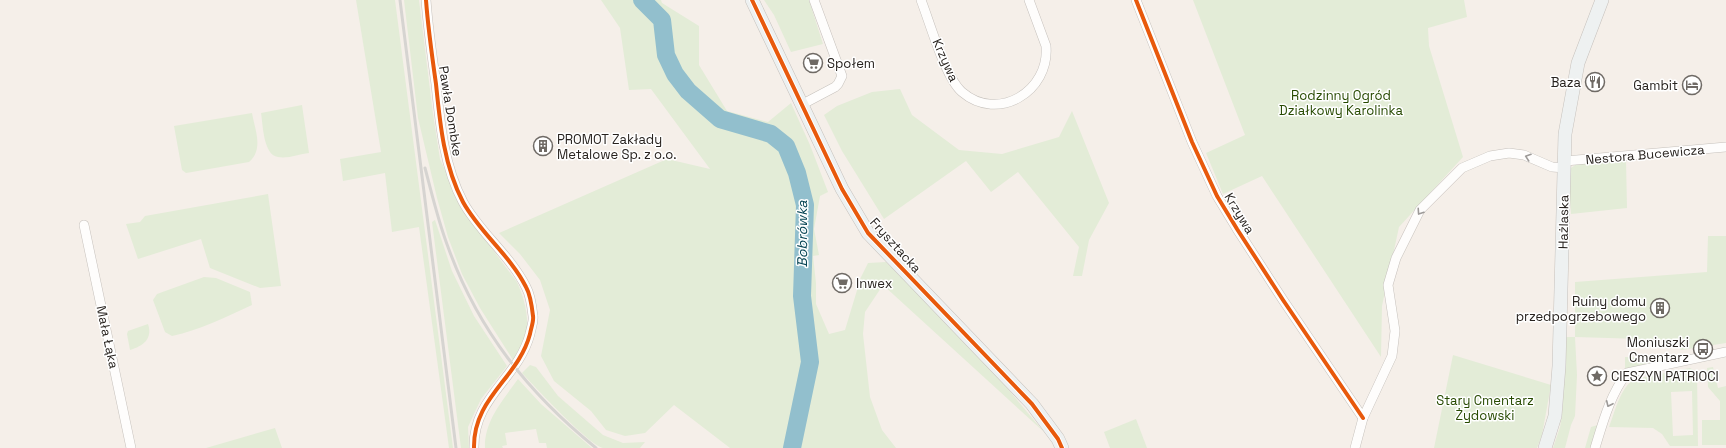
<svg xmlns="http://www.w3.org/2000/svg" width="1726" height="448" viewBox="0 0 1726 448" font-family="'Space Grotesk',sans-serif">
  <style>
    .green { fill: #e3ecd7; fill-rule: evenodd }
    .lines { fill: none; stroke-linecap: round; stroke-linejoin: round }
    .river { stroke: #92bfcd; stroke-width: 18 }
    .street-casing { stroke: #c6c1bc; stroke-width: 10 }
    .secondary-casing { stroke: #c6c1bc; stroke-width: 14 }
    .street { stroke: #fefdfc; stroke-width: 9 }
    .secondary { stroke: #eef1f1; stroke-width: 13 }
    .rail { stroke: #d6d4d1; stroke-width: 3 }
    .cycleway-casing { stroke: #fff; stroke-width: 6 }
    .cycleway { stroke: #e8590c; stroke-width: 4 }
    .oneway { stroke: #9d9a98 }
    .labels { text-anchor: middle; stroke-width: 3; stroke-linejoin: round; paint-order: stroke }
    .street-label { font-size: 13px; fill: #27221e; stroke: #fff }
    .poi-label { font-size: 13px; fill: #27221e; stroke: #fff; text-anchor: start }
    .park-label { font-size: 13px; fill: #274a00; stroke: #fff }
    .water-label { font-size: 14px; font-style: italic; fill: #064454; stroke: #fff }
  </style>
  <rect width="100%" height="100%" fill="#f5efe9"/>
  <g class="green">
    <path d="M 356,0 L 395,0 L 453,448 L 449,448 L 419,227 L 392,232 L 385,173 L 343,181 L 340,159 L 381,152 Z"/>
    <path d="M 404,0 L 419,0 L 433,114 L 440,159 L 463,210 L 517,282 C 524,297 531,322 525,338 C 522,345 517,353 513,360 L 480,308 L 462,274 L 448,237 L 437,198 L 418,118 Z"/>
    <path d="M 601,0 L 635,0 L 655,22 L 659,45 L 667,72 L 692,101 L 721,128 L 761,137 L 783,149 L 794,181 L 799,209 L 796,276 L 805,364 L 795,406 L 788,448 L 730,448 L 674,405 L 645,433 L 625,436 L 606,430 L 591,411 L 554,381 L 541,356 L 550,310 L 540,280 L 520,254 L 499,233 L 667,159 L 710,169 L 651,89 L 629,90 L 620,28 Z"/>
    <path d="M 647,0 L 661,0 L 662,3 L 699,26 L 699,65 L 727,111 L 768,122 L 791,103 L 810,145 L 828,192 L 820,196 L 814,229 L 819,255 L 813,256 L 816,283 L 816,304 L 829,334 L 845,330 L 861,277 L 868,263 L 886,262 L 986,363 L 1044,432 L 883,285 L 865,312 L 863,334 L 870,397 L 882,430 L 896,448 L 796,448 L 815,364 L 815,337 L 808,295 L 812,204 L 804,177 L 787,145 L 771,129 L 719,112 L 689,86 L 669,51 L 670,21 L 659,14 Z"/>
    <path d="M 764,0 L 809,0 L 823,44 L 791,52 L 774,15 Z"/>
    <path d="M 1193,0 L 1464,0 L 1467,17 L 1428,28 L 1429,46 L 1463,157 L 1399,227 L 1382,306 L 1381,357 L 1262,176 L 1223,194 L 1206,153 L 1245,135 Z"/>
    <path d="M 900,89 L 912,115 L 959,150 L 1002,154 L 1059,137 L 1072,111 L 1109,203 L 1089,240 L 1082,276 L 1073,276 L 1079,247 L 1018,172 L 991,192 L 966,161 L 884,219 L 842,151 L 824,115 L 837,106 L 872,92 Z"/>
    <path d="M 302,105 L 309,153 C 299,154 288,159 278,157 C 263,155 263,124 261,113 Z"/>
    <path d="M 252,113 C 255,130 264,149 249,162 L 192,172 L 186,173 L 182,170 L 174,126 Z"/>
    <path d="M 1626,160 L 1627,208 L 1571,214 L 1568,170 L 1577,164 Z"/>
    <path d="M 268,194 L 281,286 L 260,288 L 210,268 L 201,239 L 138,259 L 126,224 L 140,222 L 145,216 Z"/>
    <path d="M 435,220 L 452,271 L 474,316 L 507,366 L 481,399 L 468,427 L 469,448 L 461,448 L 432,222 Z"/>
    <path d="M 1708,236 L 1726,236 L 1726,343 L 1681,350 L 1674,340 L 1575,337 L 1577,375 L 1575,416 L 1571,425 L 1565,448 L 1553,448 L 1560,427 L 1562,415 L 1566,337 L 1575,337 L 1575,282 L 1707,272 Z"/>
    <path d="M 204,277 L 216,278 L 250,292 L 252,305 C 226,317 200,330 172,336 L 165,332 L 153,300 L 157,294 Z"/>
    <path d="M 148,324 C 153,339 143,346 130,350 L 127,334 L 128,331 Z"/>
    <path d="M 1453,355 L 1551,385 L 1542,435 L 1537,448 L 1434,448 Z"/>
    <path d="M 1625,357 L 1669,358 L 1625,370 Z"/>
    <path d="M 530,365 L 536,367 L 558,396 L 603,435 L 623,443 L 645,442 L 640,448 C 629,448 615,448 603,448 C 589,445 535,387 522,373 Z"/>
    <path d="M 1713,367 L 1718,388 L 1726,386 L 1726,445 L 1702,445 L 1702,420 L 1720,420 L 1720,401 L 1708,387 L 1707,368 Z"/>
    <path d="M 1690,368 L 1697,372 L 1698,446 L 1670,446 L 1662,434 L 1653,428 L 1609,427 C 1615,412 1620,387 1635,379 ZM 1692,391 L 1693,435 L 1673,436 L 1671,392 Z"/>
    <path d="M 518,379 L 541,404 L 592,448 L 547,448 L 546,443 L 539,443 L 536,429 L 505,433 L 507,445 L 502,446 L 503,448 L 485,448 C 484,421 503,400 518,379 Z"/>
    <path d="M 1136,419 L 1147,448 L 1110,448 L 1104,432 Z"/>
    <path d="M 1598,425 L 1591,448 L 1585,448 L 1591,427 Z"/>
    <path d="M 275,428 L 282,448 L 206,448 Z"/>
  </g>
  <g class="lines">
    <path class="river" d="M 642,0 L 662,20 L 666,55 L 675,74 L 688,91 L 720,119 L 771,134 L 786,146 L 797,173 L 805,205 L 802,296 L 810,362 L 792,448"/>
    <defs>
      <g id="street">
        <path d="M 426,0 C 428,28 432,56 436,84 C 440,124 444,166 463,202 C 480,233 510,255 526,287 C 530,294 532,307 533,316 C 534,321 531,328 530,334 C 518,379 473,397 474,448"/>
        <path d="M 921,0 C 930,23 945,77 962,92 C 998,123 1050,91 1046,46 L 1029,0"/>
        <path d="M 1136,0 L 1192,142 L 1217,196 L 1237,229 L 1283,300 L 1363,418"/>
        <path d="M 801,105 L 835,87 L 838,84 L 842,76 L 814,0"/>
        <path d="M 1565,161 L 1726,147"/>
        <path d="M 84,225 L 131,448"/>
        <path d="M 1355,448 L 1363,418 L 1392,356 L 1395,331 L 1388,285 L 1396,258 L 1420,210 L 1462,168 L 1490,156 L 1509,153 L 1524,155 L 1552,167 L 1565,168"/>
        <path d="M 1595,448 C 1603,422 1610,395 1627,373 L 1726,352"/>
      </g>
      <g id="secondary">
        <path d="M 752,0 L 842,189 L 868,233 L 1032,404 L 1058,439 L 1062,448"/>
        <path d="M 1545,448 L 1555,416 L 1559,366 L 1565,134 L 1578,63 L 1602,0"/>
      </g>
    </defs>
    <use href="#street" class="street-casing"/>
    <use href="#secondary" class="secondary-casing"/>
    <use href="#street" class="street"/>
    <use href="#secondary" class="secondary"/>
    <g class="rail">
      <path d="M 400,0 L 456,448"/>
      <path d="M 425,168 C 432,194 438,221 448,247 C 478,330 528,393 596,448"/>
    </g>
    <defs>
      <g id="cycleway">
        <path d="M 426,0 C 428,28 432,56 436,84 C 440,124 444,166 463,202 C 480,233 510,255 526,287 C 530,294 532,307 533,316 C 534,321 531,328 530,334 C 518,379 473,397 474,448"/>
        <path d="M 752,0 L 842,189 L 868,233 L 1032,404 L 1058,439 L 1062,448"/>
        <path d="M 1136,0 L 1192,142 L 1217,196 L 1237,229 L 1283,300 L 1363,418"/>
      </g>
    </defs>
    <use href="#cycleway" class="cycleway-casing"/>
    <use href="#cycleway" class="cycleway"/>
  </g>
  <defs><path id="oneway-chevron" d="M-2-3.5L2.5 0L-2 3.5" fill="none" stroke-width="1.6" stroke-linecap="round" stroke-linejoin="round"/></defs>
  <g class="oneway">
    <use href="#oneway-chevron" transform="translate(1528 157) rotate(-161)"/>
    <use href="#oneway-chevron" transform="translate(1420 212) rotate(124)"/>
    <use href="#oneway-chevron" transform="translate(1609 404) rotate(115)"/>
  </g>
  <defs>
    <symbol id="supermarket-ring" viewBox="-11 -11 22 22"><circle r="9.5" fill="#fff" stroke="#6f6a65" stroke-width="1.5"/><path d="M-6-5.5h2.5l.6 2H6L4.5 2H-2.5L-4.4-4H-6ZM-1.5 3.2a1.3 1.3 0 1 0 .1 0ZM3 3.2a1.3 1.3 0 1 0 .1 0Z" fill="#6f6a65"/></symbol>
    <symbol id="restaurant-ring" viewBox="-11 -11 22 22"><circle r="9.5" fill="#fff" stroke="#6f6a65" stroke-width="1.5"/><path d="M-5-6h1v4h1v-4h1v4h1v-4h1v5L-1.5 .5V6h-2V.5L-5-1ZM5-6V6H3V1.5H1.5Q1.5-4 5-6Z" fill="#6f6a65"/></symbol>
    <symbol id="hotel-ring" viewBox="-11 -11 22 22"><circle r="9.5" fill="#fff" stroke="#6f6a65" stroke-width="1.5"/><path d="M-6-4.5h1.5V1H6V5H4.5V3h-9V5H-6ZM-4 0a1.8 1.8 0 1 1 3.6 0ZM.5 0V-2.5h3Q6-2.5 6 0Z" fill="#6f6a65"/></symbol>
    <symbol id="building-ring" viewBox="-11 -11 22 22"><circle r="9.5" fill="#fff" stroke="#6f6a65" stroke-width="1.5"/><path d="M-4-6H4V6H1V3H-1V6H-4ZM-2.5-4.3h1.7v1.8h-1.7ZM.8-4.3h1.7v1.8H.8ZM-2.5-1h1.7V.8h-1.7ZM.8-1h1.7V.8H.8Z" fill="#6f6a65"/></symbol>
    <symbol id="bus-ring" viewBox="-11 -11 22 22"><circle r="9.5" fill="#fff" stroke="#6f6a65" stroke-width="1.5"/><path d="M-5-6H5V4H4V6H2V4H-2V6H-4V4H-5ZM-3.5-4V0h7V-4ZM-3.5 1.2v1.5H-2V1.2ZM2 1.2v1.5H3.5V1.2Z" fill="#6f6a65"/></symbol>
    <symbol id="sight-ring" viewBox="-11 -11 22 22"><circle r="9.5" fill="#fff" stroke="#6f6a65" stroke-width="1.5"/><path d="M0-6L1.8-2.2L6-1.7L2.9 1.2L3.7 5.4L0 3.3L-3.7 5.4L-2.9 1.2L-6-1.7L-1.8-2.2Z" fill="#6f6a65"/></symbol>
  </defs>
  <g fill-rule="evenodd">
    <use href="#supermarket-ring" x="802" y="52" width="22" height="22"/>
    <use href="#restaurant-ring" x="1584" y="71" width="22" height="22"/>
    <use href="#hotel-ring" x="1681" y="74" width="22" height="22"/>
    <use href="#building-ring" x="532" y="135" width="22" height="22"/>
    <use href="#supermarket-ring" x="831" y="272" width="22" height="22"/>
    <use href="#building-ring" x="1649" y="297" width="22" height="22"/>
    <use href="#bus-ring" x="1692" y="338" width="22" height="22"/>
    <use href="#sight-ring" x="1586" y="365" width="22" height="22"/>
  </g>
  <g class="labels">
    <g class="street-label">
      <text transform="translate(946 60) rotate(66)" y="5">Krzywa</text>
      <text transform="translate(451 111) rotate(81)" y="5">Pawła Dombke</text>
      <text transform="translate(1645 154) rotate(-5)" y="5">Nestora Bucewicza</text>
      <text transform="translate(1240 213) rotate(59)" y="5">Krzywa</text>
      <text transform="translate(1563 222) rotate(-89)" y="5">Hażlaska</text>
      <text transform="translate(896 245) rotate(48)" y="5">Frysztacka</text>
      <text transform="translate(108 337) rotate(78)" y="5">Mała Łąka</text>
    </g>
    <g class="poi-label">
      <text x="827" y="68">Społem</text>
      <text x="1581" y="87" text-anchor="end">Baza</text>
      <text x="1678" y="90" text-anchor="end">Gambit</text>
      <text x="557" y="144">PROMOT Zakłady<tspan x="557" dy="15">Metalowe Sp. z o.o.</tspan></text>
      <text x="856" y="288">Inwex</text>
      <text x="1646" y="306" text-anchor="end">Ruiny domu<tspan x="1646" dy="15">przedpogrzebowego</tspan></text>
      <text x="1689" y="347" text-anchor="end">Moniuszki<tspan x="1689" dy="15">Cmentarz</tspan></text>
      <text x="1611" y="381">CIESZYN PATRIOCI</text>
    </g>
    <g class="park-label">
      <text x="1341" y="100">Rodzinny Ogród<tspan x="1341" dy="15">Działkowy Karolinka</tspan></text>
      <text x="1485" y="405">Stary Cmentarz<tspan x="1485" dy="15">Żydowski</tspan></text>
    </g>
    <g class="water-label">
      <text transform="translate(802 234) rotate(-90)" y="5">Bobrówka</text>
    </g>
  </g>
</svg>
